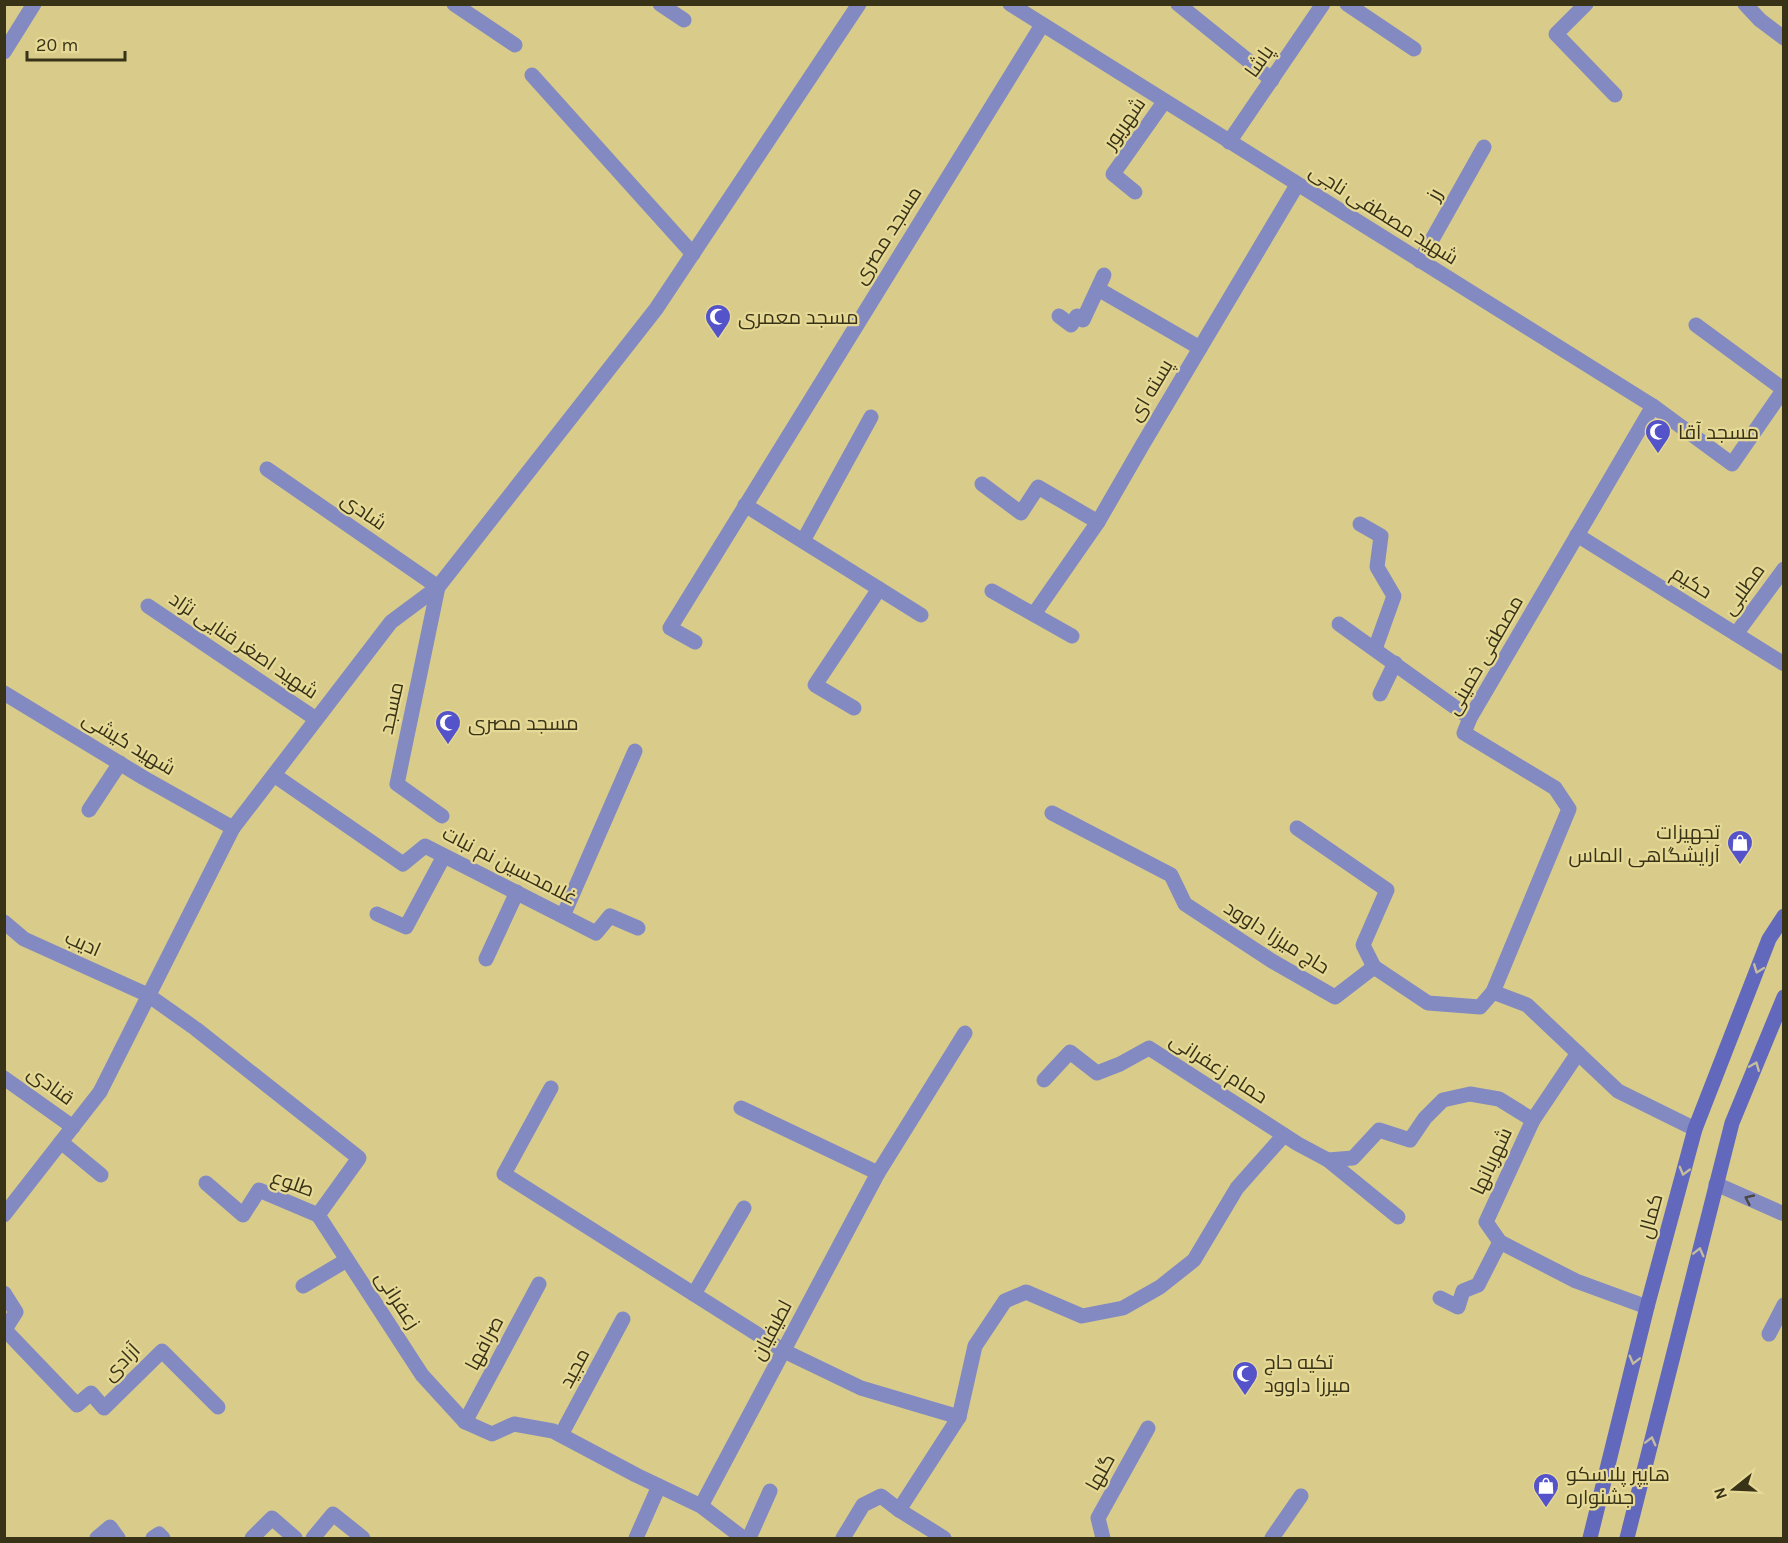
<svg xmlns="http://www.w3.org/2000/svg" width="1788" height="1543" viewBox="0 0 1788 1543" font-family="Karla,Cairo,sans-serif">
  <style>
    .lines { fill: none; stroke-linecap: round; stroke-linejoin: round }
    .service { stroke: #838ac2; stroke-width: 15 }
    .minor { stroke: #838ac2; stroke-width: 15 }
    .tertiary { stroke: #838ac2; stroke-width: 15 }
    .secondary { stroke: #6268bb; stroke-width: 15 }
    .oneway { stroke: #c5bd9f }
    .oneway2 { stroke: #4b4842 }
    .labels { text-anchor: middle; stroke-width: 4.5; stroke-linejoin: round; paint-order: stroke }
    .street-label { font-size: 20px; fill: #383217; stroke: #e6d996 }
    .poi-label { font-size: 20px; fill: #383217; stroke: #e6d996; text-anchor: start }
  </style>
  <rect width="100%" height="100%" fill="#d9cc8a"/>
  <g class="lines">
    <path class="service" d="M 1059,316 L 1071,325 L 1077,316 L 1083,320 L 1104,275"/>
    <g class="minor">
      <path d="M 454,4 L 515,45"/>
      <path d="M 660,4 L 684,20"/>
      <path d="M 1010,4 L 1653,406 L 1732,464 L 1784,389"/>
      <path d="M 1178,4 L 1272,80"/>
      <path d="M 1347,4 L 1414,49"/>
      <path d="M 1586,4 L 1556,34 L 1615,95"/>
      <path d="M 4,52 L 34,4"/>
      <path d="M 532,75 L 693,254"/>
      <path d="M 1229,142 L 1323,4"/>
      <path d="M 1135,192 L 1113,174 L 1164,102"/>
      <path d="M 1420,261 L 1484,147"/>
      <path d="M 1098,289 L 1200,348"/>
      <path d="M 1696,325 L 1783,389"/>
      <path d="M 267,469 L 438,587"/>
      <path d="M 982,484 L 1021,513 L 1038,487 L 1098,522"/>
      <path d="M 745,505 L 921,615"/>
      <path d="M 1360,524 L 1381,536 L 1377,567 L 1394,596 L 1375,649"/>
      <path d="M 1577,535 L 1784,664"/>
      <path d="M 803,541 L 871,417"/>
      <path d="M 438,587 L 397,784 L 442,816"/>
      <path d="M 992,591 L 1072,636"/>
      <path d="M 148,606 L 316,719"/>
      <path d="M 1034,614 L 1098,522 L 1143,444 L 1297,185"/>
      <path d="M 1339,624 L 1470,718"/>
      <path d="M 1736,634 L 1784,569"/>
      <path d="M 695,642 L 670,628 L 1042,25"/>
      <path d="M 4,693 L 144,778 L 233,828"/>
      <path d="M 1380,694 L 1395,663"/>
      <path d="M 854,708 L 815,685 L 879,589"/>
      <path d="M 274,775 L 403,864 L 425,846 L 596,933 L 610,916 L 638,928"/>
      <path d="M 89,810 L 120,763"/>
      <path d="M 1052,813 L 1171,875 L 1185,904 L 1272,961 L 1335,997 L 1374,967 L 1428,1003 L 1480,1007 L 1493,992 L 1527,1005 L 1618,1091 L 1695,1129"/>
      <path d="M 1297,828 L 1387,890 L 1363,945 L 1374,967"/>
      <path d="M 377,914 L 406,927 L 444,856"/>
      <path d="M 563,916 L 635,751"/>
      <path d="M 4,922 L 24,939 L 148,995 L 196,1029 L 359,1158 L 318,1215 L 422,1375 L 465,1422 L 492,1434 L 514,1424 L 553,1431 L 636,1475 L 701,1506 L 743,1538"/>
      <path d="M 486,959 L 517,892"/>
      <path d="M 1493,992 L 1569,809 L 1555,788 L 1464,733 L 1470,718 L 1653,406"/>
      <path d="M 1578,1053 L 1533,1120 L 1486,1222 L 1500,1242 L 1576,1281 L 1647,1307"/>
      <path d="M 4,1078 L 73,1127"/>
      <path d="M 1044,1080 L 1070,1052 L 1097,1073 L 1120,1064 L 1149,1048 L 1298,1144 L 1328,1160 L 1353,1158 L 1379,1130 L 1410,1140 L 1425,1118 L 1443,1100 L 1470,1094 L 1499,1099 L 1533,1120"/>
      <path d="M 551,1088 L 504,1174 L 784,1351 L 861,1388 L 959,1417"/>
      <path d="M 741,1108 L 878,1173"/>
      <path d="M 61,1142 L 101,1175"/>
      <path d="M 1328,1160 L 1398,1217"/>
      <path d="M 206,1183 L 243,1215 L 259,1190 L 318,1215"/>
      <path d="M 1716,1184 L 1784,1214"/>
      <path d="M 4,1215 L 100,1092 L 233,828 L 391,622 L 438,587 L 656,309 L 859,4"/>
      <path d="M 303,1286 L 347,1260"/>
      <path d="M 4,1293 L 16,1312 L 4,1331"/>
      <path d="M 694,1294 L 744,1208"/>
      <path d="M 1440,1298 L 1458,1307 L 1463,1291 L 1478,1285 L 1500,1242"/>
      <path d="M 5,1330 L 77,1405 L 91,1393 L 104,1408 L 162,1351 L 218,1407"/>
      <path d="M 1769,1334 L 1784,1305"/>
      <path d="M 465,1422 L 539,1284"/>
      <path d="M 561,1435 L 623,1319"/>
      <path d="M 701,1506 L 878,1173 L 965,1033"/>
      <path d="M 899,1510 L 944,1538"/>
      <path d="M 97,1538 L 110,1527 L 118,1538"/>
      <path d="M 153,1538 L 159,1534 L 163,1538"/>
      <path d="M 252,1538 L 272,1518 L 295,1538"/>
      <path d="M 313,1538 L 333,1514 L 363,1538"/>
      <path d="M 636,1538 L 659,1486"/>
      <path d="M 749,1538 L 770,1491"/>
      <path d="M 843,1538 L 863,1505 L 881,1496 L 899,1510 L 959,1417 L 975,1346 L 1005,1301 L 1026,1292 L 1082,1316 L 1123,1308 L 1160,1287 L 1194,1260 L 1237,1188 L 1284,1135"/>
      <path d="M 1103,1538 L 1098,1518 L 1148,1428"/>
      <path d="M 1272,1538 L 1301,1496"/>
    </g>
    <path class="tertiary" d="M 1745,4 L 1760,20 L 1784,38"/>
    <g class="secondary">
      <path d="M 1590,1538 L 1647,1307 L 1695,1129 L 1769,939 L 1784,916"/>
      <path d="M 1627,1538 L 1732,1123 L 1784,997"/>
    </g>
  </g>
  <defs><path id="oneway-chevron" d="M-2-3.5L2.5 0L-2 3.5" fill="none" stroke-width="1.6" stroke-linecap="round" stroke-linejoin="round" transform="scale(1.5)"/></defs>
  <g class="oneway">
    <use href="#oneway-chevron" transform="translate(1758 969) rotate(111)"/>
    <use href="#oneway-chevron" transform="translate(1755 1066) rotate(-68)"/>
    <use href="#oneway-chevron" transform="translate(1684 1171) rotate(105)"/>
    <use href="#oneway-chevron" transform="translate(1699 1252) rotate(-76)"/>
    <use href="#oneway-chevron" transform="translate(1634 1360) rotate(104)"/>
    <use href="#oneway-chevron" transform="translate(1651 1441) rotate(-76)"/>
  </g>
  <use class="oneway2" href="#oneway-chevron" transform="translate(1749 1199) rotate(-155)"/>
  <defs>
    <symbol id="mosque-pin" viewBox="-11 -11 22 30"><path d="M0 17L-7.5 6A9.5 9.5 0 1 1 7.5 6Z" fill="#5453ca" stroke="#e6d996"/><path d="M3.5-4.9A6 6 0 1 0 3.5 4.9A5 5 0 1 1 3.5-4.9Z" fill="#fff"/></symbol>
    <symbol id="shop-pin" viewBox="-11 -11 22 30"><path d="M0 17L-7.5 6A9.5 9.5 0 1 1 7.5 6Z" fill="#5453ca" stroke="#e6d996"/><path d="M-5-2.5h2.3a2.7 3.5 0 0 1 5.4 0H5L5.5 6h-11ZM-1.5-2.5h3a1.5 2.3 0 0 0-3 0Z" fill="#fff"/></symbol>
  </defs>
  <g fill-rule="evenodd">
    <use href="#mosque-pin" x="703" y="302" width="30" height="40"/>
    <use href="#mosque-pin" x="1643" y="417" width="30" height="40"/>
    <use href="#mosque-pin" x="433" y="708" width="30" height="40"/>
    <use href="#shop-pin" x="1725" y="828" width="30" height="40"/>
    <use href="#mosque-pin" x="1230" y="1359" width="30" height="40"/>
    <use href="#shop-pin" x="1531" y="1471" width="30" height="40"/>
  </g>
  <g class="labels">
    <g class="street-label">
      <text transform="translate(1259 61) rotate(-55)" y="7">پاشا</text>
      <text transform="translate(1124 123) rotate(-55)" y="7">شهریور</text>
      <text transform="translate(1434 194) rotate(-61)" y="7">رز</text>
      <text transform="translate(1384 214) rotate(32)" y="7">شهید مصطفی ناجی</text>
      <text transform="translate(887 235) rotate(-58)" y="7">مسجد مصری</text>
      <text transform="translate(1150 390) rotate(-59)" y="7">پسته ای</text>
      <text transform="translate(364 511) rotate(35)" y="7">شادی</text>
      <text transform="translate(1692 582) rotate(32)" y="7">حکیم</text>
      <text transform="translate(1743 589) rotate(-54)" y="7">مطلبی</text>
      <text transform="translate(244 645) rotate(34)" y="7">شهید اصغر فنایی نژاد</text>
      <text transform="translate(1484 655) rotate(-60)" y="7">مصطفی خمینی</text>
      <text transform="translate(391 708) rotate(-78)" y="7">مسجد</text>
      <text transform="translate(129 743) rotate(31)" y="7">شهید کیشی</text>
      <text transform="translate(510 865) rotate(27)" y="7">غلامحسین نم نبات</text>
      <text transform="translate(1277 937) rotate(32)" y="7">حاج میرزا داوود</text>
      <text transform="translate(83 943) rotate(24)" y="7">ادیب</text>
      <text transform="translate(1219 1068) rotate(33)" y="7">حمام زعفرانی</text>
      <text transform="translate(51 1085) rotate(36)" y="7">قنادی</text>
      <text transform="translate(1491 1161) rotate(-65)" y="7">شهربانها</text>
      <text transform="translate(293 1183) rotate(20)" y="7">طلوع</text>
      <text transform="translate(1650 1216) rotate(-75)" y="7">کمال</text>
      <text transform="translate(398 1300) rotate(57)" y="7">زعفرانی</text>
      <text transform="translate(771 1330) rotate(-62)" y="7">لطیفیان</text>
      <text transform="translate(484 1343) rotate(-62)" y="7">صرافها</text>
      <text transform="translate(121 1362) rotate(-45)" y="7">آزادی</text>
      <text transform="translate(574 1368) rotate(-62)" y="7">مجید</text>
      <text transform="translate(1100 1472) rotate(-61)" y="7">گلها</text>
    </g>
    <g class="poi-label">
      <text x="738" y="324">مسجد معمری</text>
      <text x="1678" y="439">مسجد آقا</text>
      <text x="468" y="730">مسجد مصری</text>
      <text x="1720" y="839" text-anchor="end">تجهیزات<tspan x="1720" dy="23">آرایشگاهی الماس</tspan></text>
      <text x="1264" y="1369">تکیه حاج<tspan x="1264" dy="23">میرزا داوود</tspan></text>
      <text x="1566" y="1481">هایپر پلاسکو<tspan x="1566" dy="23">جشنواره</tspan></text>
    </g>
  </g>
  <rect width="1788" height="1543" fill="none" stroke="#383217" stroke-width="12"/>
  <g transform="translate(1734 1489) rotate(252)" stroke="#e6d996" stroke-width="4.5" paint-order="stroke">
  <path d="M0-4.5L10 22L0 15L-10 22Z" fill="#383217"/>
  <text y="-9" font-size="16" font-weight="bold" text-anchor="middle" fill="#383217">N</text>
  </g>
  <path d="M27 51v9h98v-9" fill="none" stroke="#383217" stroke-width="3"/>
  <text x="36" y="51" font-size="18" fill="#383217" stroke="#e6d996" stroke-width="4.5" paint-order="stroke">20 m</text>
</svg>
